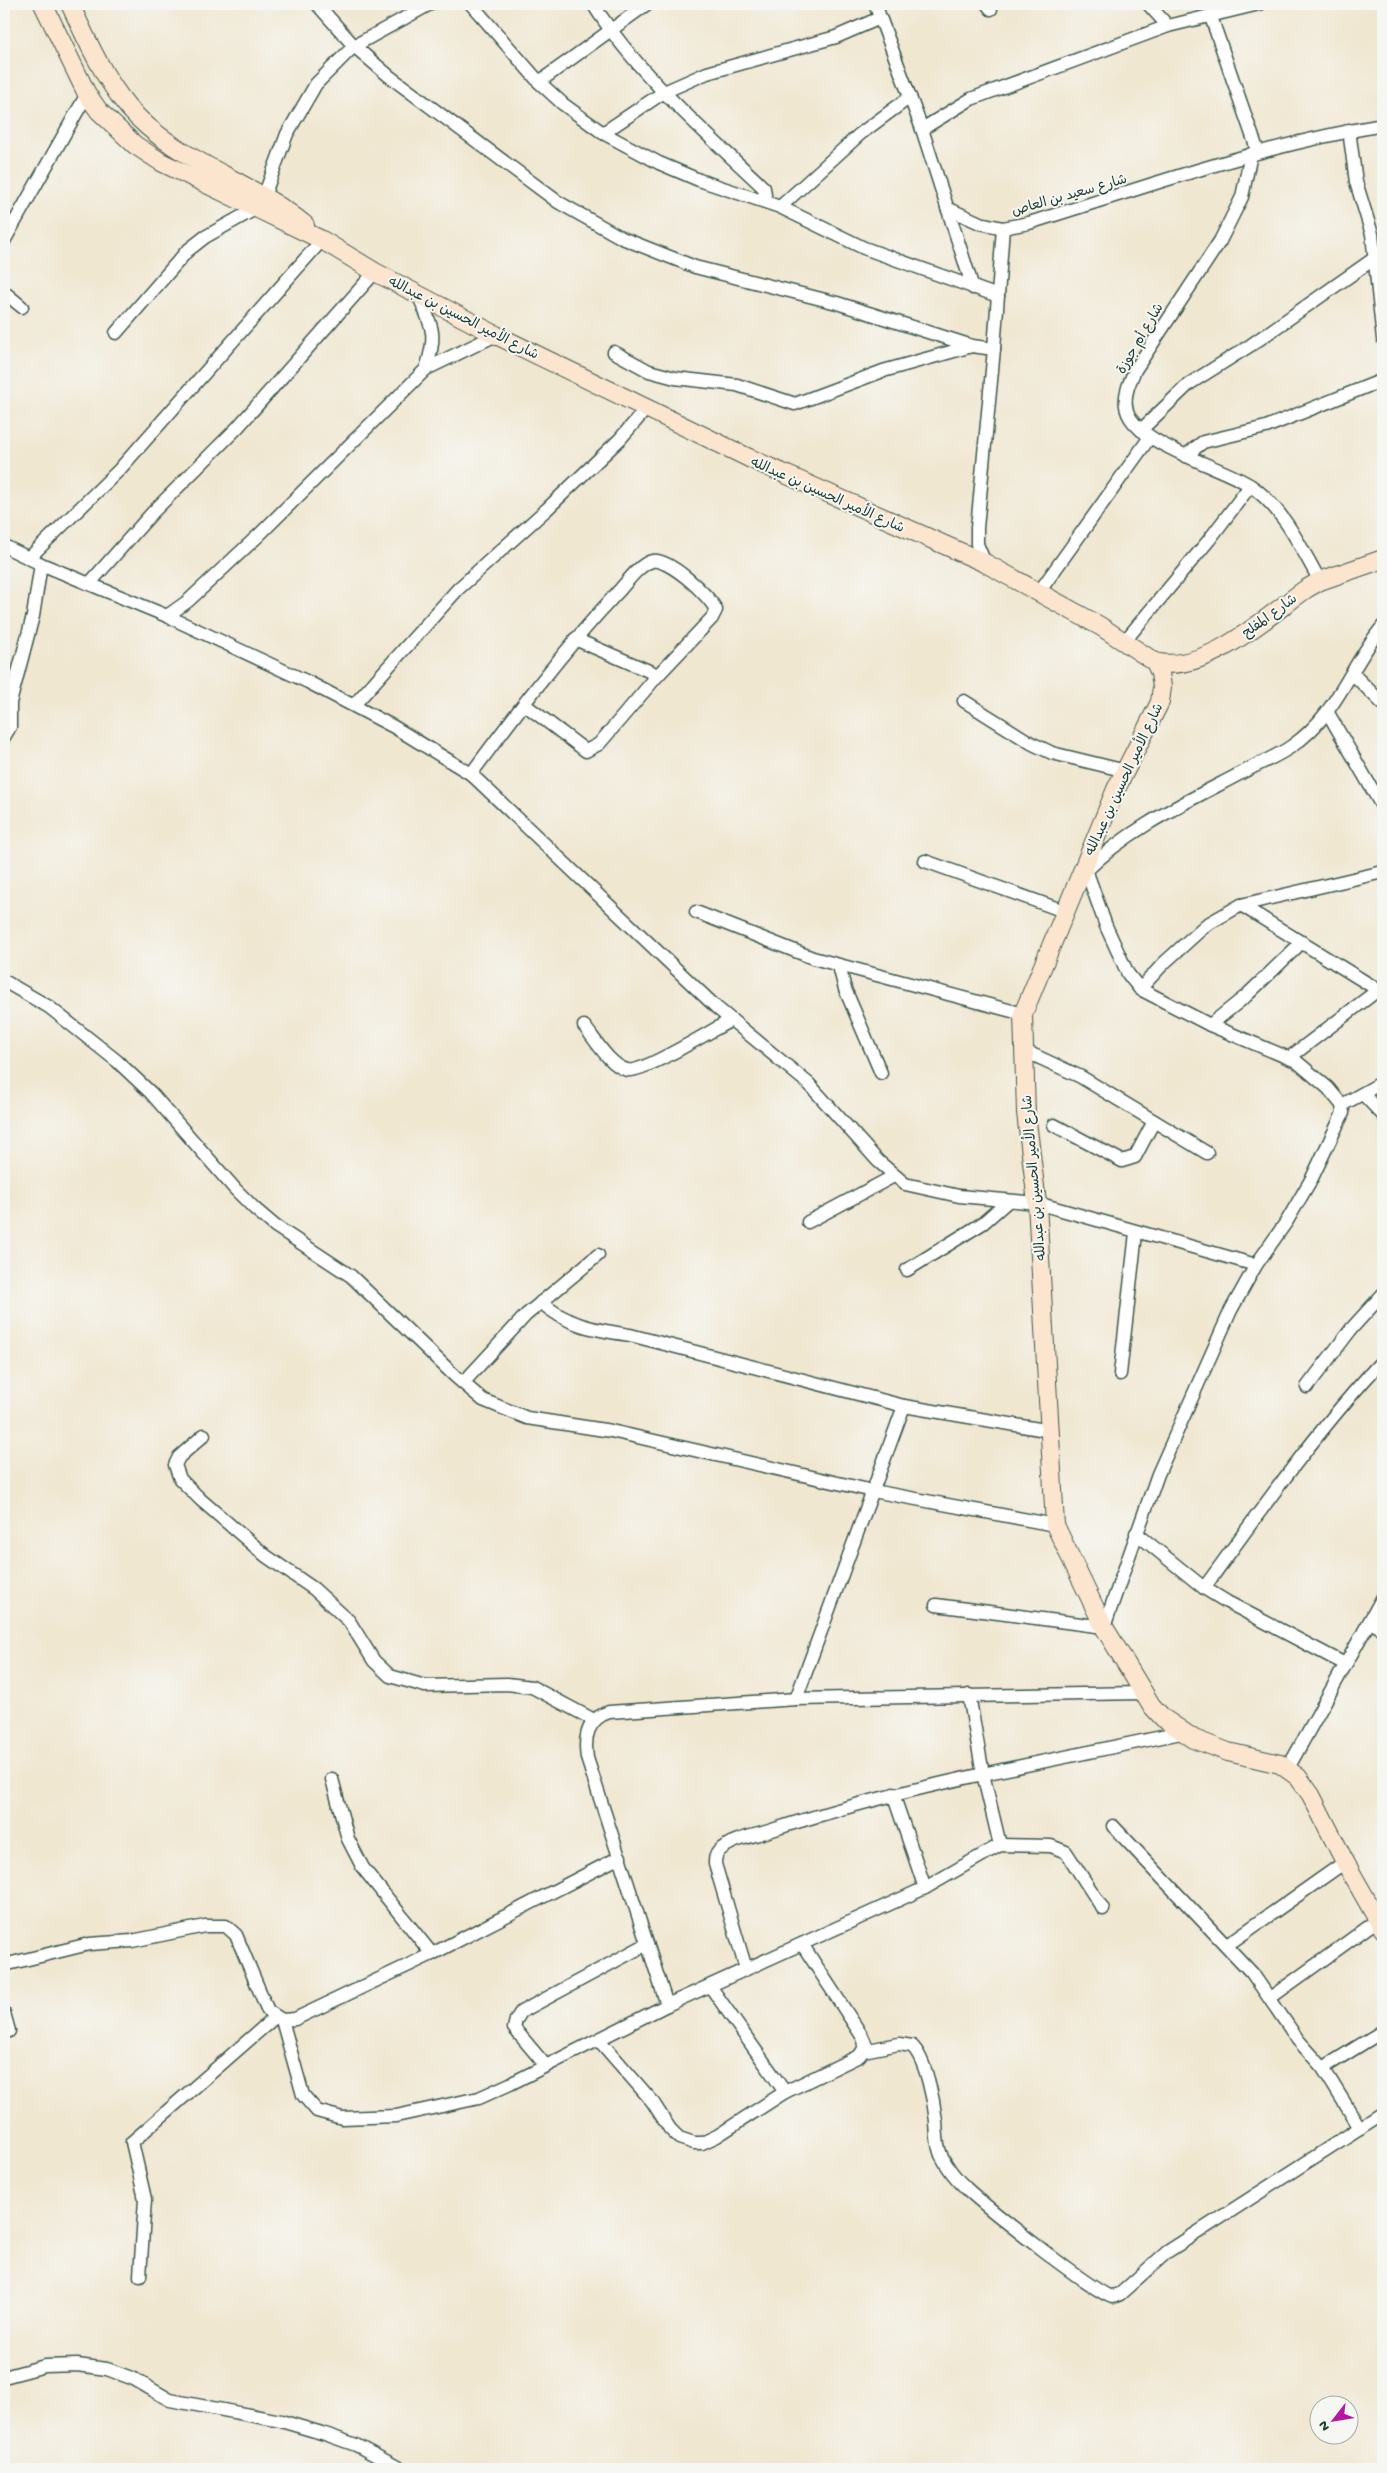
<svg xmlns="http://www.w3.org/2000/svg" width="1387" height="2473" viewBox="0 0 1387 2473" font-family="'Gochi Hand','Playpen Sans Arabic',sans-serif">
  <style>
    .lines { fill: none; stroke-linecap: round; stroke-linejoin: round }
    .street-casing { stroke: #3e564c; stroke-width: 15 }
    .secondary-casing { stroke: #3e564c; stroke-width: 20 }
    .street { stroke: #fff; stroke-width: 12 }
    .secondary { stroke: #fce5cf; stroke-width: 18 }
    .labels { text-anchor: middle; stroke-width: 4; stroke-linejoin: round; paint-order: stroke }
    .street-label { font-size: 14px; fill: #1f3d34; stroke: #f6f6f2 }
  </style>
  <rect width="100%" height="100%" fill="#f6f6f2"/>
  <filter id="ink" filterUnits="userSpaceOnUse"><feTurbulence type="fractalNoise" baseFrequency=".02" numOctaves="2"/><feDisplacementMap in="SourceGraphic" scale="10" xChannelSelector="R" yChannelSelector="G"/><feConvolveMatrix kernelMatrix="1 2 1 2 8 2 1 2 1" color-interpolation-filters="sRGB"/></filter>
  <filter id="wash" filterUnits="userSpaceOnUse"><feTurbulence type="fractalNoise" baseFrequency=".0096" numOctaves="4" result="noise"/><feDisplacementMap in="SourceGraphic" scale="20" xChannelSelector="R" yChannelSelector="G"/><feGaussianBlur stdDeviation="1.12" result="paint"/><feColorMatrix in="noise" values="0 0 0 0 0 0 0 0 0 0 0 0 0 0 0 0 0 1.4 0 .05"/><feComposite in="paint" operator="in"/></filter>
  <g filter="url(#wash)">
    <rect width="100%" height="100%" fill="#f0e7d1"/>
  </g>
  <g filter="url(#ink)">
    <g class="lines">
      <defs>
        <g id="street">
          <path d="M 317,4 L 354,46 L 389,76 L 558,202 L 622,238 L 695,267 L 837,303 L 972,346 L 994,349"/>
          <path d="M 471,4 L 539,82 L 563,104 L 603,133 L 659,163 L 699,180 L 780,207 L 864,248 L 998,296"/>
          <path d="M 593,4 C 638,75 703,130 764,188 L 766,202"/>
          <path d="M 875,4 L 922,129 L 973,288"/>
          <path d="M 987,4 L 991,9"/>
          <path d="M 1148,4 L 1168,26"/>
          <path d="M 1211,17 L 1258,152"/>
          <path d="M 539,82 L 647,4"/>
          <path d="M 922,129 L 971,99 L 1168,26 L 1259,4"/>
          <path d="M 1349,130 L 1356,182 L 1372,234 L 1383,339"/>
          <path d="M 603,133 L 664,92 L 707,73 L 836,37 L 880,18"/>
          <path d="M 1251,154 L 1242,197 L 1220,241 L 1135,370 C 1130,381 1124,394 1126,406 C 1129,443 1224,467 1251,486 C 1284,509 1301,548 1320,581"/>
          <path d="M 780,207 L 860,134 L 910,97"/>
          <path d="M 947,208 L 980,223 L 1003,228"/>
          <path d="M 4,241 L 87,94"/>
          <path d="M 4,292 L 22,307"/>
          <path d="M 418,294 C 432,328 438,332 426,369"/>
          <path d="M 116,333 L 187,251 L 205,237 L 255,209 L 264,196 L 287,134 L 316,84 L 354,46 L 430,4"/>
          <path d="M 614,352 L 649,371 L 675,378 L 737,385 L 795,404 L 883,371 L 972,346"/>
          <path d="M 1141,430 L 1189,384 L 1251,345 L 1375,258"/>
          <path d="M 1185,456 L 1203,442 L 1266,427 L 1383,380"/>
          <path d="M 4,546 L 41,564 L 167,616 L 308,682 L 394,727 L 471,774 L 717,1008 L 809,1084 L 878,1161 L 905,1184 L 959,1196 L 1037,1203 L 1256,1265"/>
          <path d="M 30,557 L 119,470 L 322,240"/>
          <path d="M 985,563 L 977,544 L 977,528 L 994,349 L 1003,228 L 1029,223 C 1146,187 1262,145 1383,125"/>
          <path d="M 89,584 L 153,512 L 237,428 L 375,272"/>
          <path d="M 1039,592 L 1150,437"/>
          <path d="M 167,616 L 188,601 L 259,535 L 426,369 L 496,335"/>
          <path d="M 575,639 L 658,675"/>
          <path d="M 1124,642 L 1209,540 L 1250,486"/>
          <path d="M 1352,673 L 1383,704"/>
          <path d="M 964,701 L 1031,743 L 1052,753 L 1126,771"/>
          <path d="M 354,705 L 458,589 L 547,509 L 620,439 L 647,408"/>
          <path d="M 1328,713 L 1383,808"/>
          <path d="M 4,737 L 10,727 L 10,703 L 33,616 L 41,564"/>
          <path d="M 471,774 C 517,712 563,651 616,594 C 626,584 638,565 652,561 C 668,557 710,596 716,610 L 712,618 L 658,675 L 599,744 L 586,751 L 524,704"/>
          <path d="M 925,861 L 1064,911"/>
          <path d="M 1087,870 C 1130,827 1191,800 1245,771 C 1260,763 1278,756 1292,746 C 1338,714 1349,667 1383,626"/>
          <path d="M 1241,905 L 1383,993"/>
          <path d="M 696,912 L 813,958 L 1023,1014"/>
          <path d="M 839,966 L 845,989 L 881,1073"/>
          <path d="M 4,981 L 49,1007 L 117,1061 L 151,1093 L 235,1189 L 255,1209 L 275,1226 L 351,1276 L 456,1377 L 483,1400 L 527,1418 L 611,1431 L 873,1491 L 1055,1525"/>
          <path d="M 1140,989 L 1164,963 L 1206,925 L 1241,905 L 1383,872"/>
          <path d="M 1210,1025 L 1246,996 L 1302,942"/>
          <path d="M 584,1026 C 595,1039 609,1065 627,1070 C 642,1074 714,1029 731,1020"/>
          <path d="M 1023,1050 L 1081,1077 L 1207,1153"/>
          <path d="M 1289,1058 L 1378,990"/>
          <path d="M 1363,1094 L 1383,1115"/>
          <path d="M 1342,1105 L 1383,1082"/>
          <path d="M 1054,1125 L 1122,1161 L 1135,1157 L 1154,1121"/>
          <path d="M 808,1222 L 894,1176"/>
          <path d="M 907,1270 L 983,1223 L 1008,1201"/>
          <path d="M 541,1302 C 567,1326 597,1330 630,1335 L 904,1406 L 1051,1431"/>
          <path d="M 1120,1374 L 1136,1233"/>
          <path d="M 463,1383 L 526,1315 L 598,1255"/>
          <path d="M 1307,1387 L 1352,1328 L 1383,1294"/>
          <path d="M 204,1435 L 179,1457 L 175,1465 L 180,1479 L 201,1500 L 266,1556 L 314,1589 L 349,1621 L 374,1661 L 390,1676 L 425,1686 L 507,1684 L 532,1687 L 594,1720"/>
          <path d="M 1136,1533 L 1204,1588 L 1227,1602 L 1345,1664"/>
          <path d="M 1204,1588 C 1261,1510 1317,1430 1383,1360"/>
          <path d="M 936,1605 L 1104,1627 L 1158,1474 L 1231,1310 L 1256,1265 L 1287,1221 L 1312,1178 L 1343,1113 L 1342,1105 L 1328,1088 L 1296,1061 L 1210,1025 L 1140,989 L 1128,974 L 1106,926 L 1084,864"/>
          <path d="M 1370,1621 L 1383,1630"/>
          <path d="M 796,1699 L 904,1406"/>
          <path d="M 1288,1768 L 1383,1597"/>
          <path d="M 332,1779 L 348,1839 L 363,1868 L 432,1954"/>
          <path d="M 893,1794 L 925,1888"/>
          <path d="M 1113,1826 L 1252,1973 L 1298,2040 L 1323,2068 L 1360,2128"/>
          <path d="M 1000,1845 L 983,1774 L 1181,1733"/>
          <path d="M 802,1944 L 862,2036 L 865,2043 L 863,2051"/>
          <path d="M 1227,1945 L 1345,1862"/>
          <path d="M 4,1965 L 89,1944 L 132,1941 L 205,1926 L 226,1926 L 236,1935 L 268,2011 L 282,2020 L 295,2019 L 432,1954 L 620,1857"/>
          <path d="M 746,1969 L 715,1864 C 715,1859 715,1855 719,1851 C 731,1839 754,1836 769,1831 C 839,1808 910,1790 983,1774 L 969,1695"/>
          <path d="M 710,1986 L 785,2092"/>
          <path d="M 1270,1998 L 1378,1920"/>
          <path d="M 667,2005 L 587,1758 C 584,1738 587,1719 609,1712 L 796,1699 L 1143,1693"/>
          <path d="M 4,2013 L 9,2031"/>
          <path d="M 282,2020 L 303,2095 L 317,2111 L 342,2118 L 396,2116 L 479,2098 L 510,2084 L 667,2005 L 925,1888 L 1000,1845 L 1051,1846 L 1066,1852 L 1103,1909"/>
          <path d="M 599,2040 L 652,2101 L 670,2129 L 679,2138 L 694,2143 L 702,2143 L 717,2136 L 785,2092 L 859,2056 L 863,2051 L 899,2044 L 912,2046 C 926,2059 934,2102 936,2121 C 937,2134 936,2143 941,2155 C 947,2167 956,2179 966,2188 C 984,2205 1096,2295 1113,2297 L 1120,2294 L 1167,2252 L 1383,2113"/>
          <path d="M 546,2066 L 514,2028 L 516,2020 L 521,2012 L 647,1944"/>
          <path d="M 1323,2068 L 1383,2031"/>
          <path d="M 140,2276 L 145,2199 L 132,2142 L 275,2017"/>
          <path d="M 4,2377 L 45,2366 L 77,2365 L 107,2369 L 134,2379 L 170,2400 L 281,2421 L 325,2434 L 356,2445 L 401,2469"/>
        </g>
        <g id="secondary">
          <path d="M 43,4 L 87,94 L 99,111 L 135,145 L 161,162 L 322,240 L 375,272 L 496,335 L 749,458 L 985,563 L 1100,626 L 1155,662 L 1160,673 L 1162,687 L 1160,702 L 1116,789 L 1023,1014 L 1026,1113 L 1037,1203 L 1055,1525 L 1104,1627 L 1151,1705 L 1163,1718 L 1194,1739 L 1228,1752 L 1280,1764 L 1298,1777 L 1311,1795 L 1345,1862 L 1383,1929"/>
          <path d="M 70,4 C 86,38 103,77 128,107 C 174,161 251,180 305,225"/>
          <path d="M 1155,662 C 1206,675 1267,616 1306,589 L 1320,581 L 1383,559"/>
        </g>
      </defs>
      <use href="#street" class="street-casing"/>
      <use href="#secondary" class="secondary-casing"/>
      <use href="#street" class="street"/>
      <use href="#secondary" class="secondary"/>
    </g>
  </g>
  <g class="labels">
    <g class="street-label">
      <text transform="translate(1069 194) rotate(-16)" y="5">شارع سعيد بن العاص</text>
      <text transform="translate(464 317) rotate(27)" y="5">شارع الأمير الحسين بن عبدالله</text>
      <text transform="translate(1139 338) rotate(-60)" y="5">شارع أم جوزة</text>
      <text transform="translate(828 494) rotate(24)" y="5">شارع الأمير الحسين بن عبدالله</text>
      <text transform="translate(1269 615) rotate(-36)" y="5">شارع المفلح</text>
      <text transform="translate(1123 779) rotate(-65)" y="5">شارع الأمير الحسين بن عبدالله</text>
      <text transform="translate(1033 1178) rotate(-95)" y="5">شارع الأمير الحسين بن عبدالله</text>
    </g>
  </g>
  <rect width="1387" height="2473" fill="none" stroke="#f6f6f2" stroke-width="20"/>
  <g transform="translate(1334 2420) rotate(239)"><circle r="24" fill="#f6f6f2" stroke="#a0aca6"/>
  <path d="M0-4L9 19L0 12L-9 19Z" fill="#b5179e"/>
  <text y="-8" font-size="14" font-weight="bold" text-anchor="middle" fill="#1f3d34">N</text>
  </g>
</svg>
